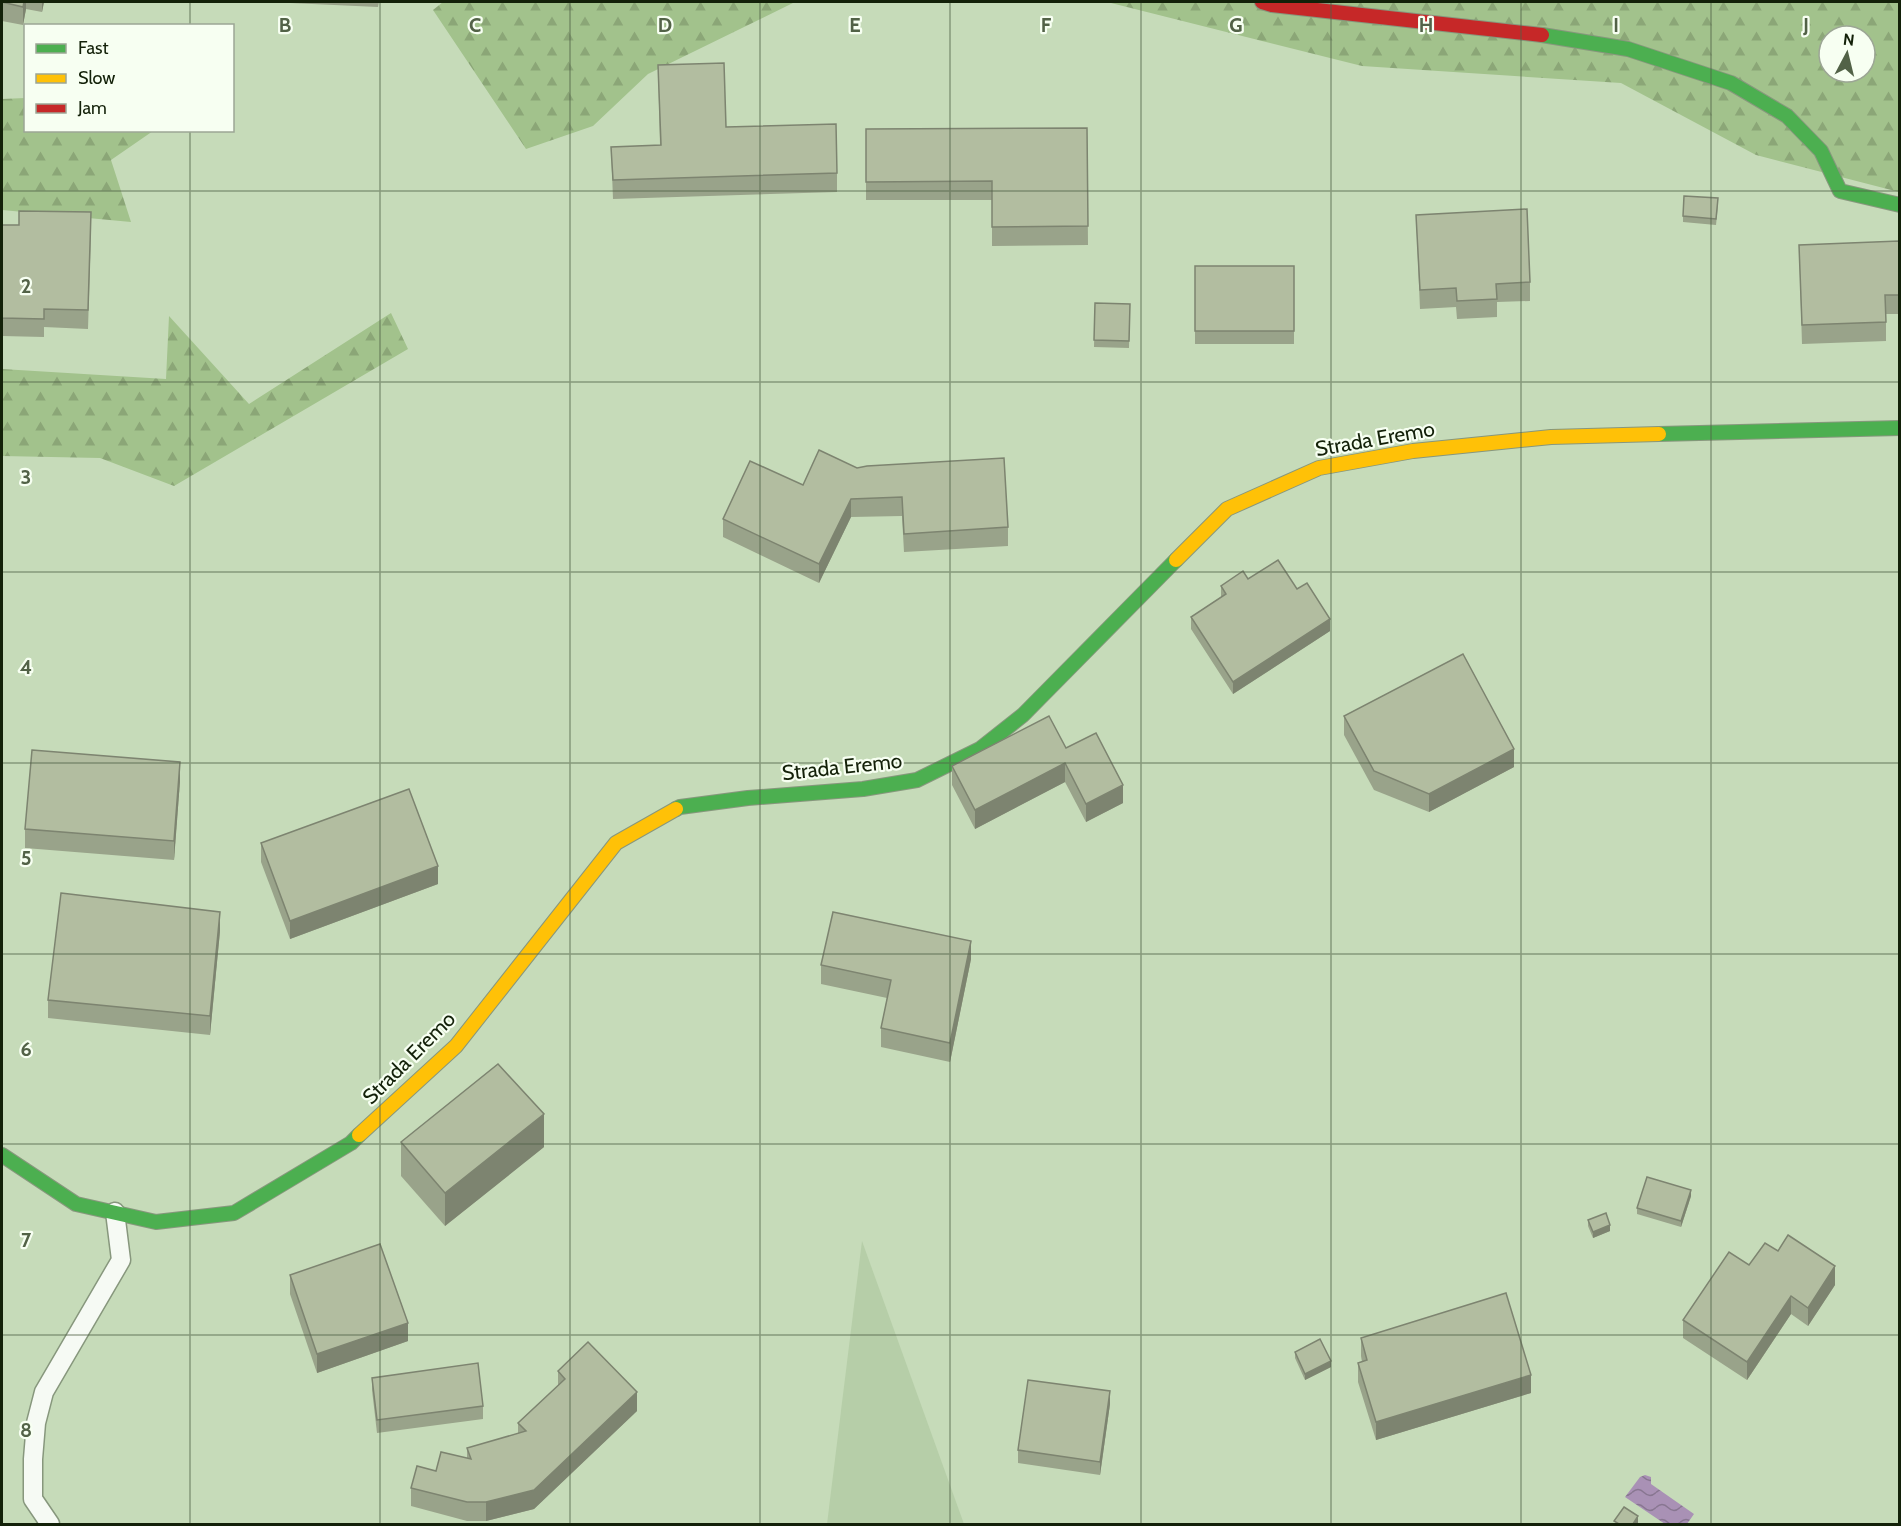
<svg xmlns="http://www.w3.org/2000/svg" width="1901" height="1526" viewBox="0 0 1901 1526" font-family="Cabin,sans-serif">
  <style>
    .grass { fill: #b6cea8 }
    .forest { fill: url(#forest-firs); fill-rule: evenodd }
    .water { fill: url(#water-waves) }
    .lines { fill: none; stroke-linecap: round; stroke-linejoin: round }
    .lane-casing { stroke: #87977d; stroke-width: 21 }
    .fast-casing { stroke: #87977d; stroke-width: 16 }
    .slow-casing { stroke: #87977d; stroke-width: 16 }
    .jam-casing { stroke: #87977d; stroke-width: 16 }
    .lane { stroke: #f6faf4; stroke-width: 18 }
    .fast { stroke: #4caf50; stroke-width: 14 }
    .slow { stroke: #ffc107; stroke-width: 14 }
    .jam { stroke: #c62828; stroke-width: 14 }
    .wall { fill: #99a38a }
    .shaded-wall { fill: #7d8470 }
    .building { fill: #b2bda0; stroke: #7d8470; stroke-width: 1.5 }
    .grid { fill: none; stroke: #526247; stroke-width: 1.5; stroke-opacity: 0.55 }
    .labels { text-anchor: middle; stroke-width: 4.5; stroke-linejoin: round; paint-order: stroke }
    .street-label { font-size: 21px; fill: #132109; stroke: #f7fff2 }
    .grid-label { font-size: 20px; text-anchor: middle; font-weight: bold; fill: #526247; stroke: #f7fff2; stroke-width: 4.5; stroke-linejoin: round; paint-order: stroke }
  </style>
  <defs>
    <pattern id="forest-firs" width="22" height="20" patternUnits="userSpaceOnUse" patternTransform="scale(1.5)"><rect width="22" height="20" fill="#a2c28c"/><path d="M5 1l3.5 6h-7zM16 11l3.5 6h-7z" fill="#8ba677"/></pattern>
    <pattern id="water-waves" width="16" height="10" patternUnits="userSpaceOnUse" patternTransform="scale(1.5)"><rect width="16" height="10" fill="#a991b5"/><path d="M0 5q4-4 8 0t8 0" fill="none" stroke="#887691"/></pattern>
  </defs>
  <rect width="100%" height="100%" fill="#c6dbb9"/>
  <path class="grass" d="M 862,1241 L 964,1524 L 827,1524 Z"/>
  <g class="forest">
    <path d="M 443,2 L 795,2 L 648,74 L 593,126 L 526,149 L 433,10 Z"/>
    <path d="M 1107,2 L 1899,2 L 1899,192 L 1756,155 L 1621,83 L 1362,66 ZM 1829,36 L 1865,36 L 1865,72 L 1829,72 Z"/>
    <path d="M 25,98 L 26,130 L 153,131 L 111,160 L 131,222 L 2,210 L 2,99 Z"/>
    <path d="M 391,313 L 408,349 L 174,486 L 100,458 L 2,456 L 2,369 L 166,379 L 169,316 L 249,404 Z"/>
  </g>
  <path class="water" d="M 1645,1475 L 1651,1477 L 1651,1484 L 1694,1514 L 1687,1524 L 1665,1524 L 1625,1497 L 1640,1477 Z"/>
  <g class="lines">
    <defs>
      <path id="lane" d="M 50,1524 L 33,1499 L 33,1459 L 36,1423 L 44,1392 L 121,1260 L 115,1212"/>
      <g id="fast">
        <path d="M 1542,35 L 1628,49 L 1731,83 L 1787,116 L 1821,151 L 1840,191 L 1900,205"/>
        <path d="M 1659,434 L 1900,428"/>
        <path d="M 676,809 L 680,807 L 748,798 L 863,789 L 917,780 L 980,749 L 1023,715 L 1176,560"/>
        <path d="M 2,1155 L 76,1204 L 156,1222 L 234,1213 L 351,1143 L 359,1135"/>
      </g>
      <g id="slow">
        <path d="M 1176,560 L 1227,509 L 1319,468 L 1413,451 L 1551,437 L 1659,434"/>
        <path d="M 359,1135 L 456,1046 L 616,843 L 676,809"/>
      </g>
      <path id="jam" d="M 1262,2 L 1272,5 L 1542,35"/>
    </defs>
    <use href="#lane" class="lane-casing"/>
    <use href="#fast" class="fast-casing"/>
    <use href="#slow" class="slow-casing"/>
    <use href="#jam" class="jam-casing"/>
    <use href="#lane" class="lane"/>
    <use href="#fast" class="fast"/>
    <use href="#slow" class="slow"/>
    <use href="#jam" class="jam"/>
  </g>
  <g class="wall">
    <path d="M 2,2 L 44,2 L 42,12 L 26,9 L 23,25 L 2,21 Z"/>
    <path d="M 268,2 L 379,2 L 378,7 Z"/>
    <path d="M 658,65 L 726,127 L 837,173 L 837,192 L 613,199 L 611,147 L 660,145 Z"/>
    <path d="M 1087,128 L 1088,245 L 992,246 L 992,200 L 866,200 L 866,129 Z"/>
    <path d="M 1718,205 L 1716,225 L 1683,222 L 1683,216 Z"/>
    <path d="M 1416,215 L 1530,282 L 1530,301 L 1497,302 L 1497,317 L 1457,319 L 1456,307 L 1420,309 Z"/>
    <path d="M 2,225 L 91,231 L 88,329 L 44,327 L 44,337 L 2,336 Z"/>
    <path d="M 1899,241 L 1899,314 L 1886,314 L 1886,341 L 1802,344 L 1799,245 Z"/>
    <rect x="1195" y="266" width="99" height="78"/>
    <path d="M 1095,303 L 1130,304 L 1129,348 L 1094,347 Z"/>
    <path d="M 857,468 L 1008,527 L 1008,546 L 904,552 L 902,516 L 851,517 L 819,583 L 723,537 L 723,519 L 803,485 Z"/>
    <path d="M 1248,579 L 1297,589 L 1330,631 L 1233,694 L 1191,629 L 1191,617 L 1221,597 L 1221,586 Z"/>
    <path d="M 1344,716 L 1514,767 L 1429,812 L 1374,790 L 1344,735 Z"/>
    <path d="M 1066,748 L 1123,803 L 1086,822 L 1065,782 L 975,829 L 952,785 L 952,766 Z"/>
    <path d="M 180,781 L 174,860 L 25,848 L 25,829 Z"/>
    <path d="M 261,843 L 438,884 L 290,939 L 261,862 Z"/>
    <path d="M 220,931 L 210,1035 L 48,1018 L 48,1000 Z"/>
    <path d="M 971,959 L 950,1062 L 881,1047 L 881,1028 L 887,998 L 821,984 L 821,965 Z"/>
    <path d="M 401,1142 L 544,1147 L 445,1226 L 401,1176 Z"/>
    <path d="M 1691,1196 L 1681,1227 L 1637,1214 L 1637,1208 Z"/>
    <path d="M 1588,1220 L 1610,1231 L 1593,1238 L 1588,1226 Z"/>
    <path d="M 1778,1251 L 1835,1285 L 1808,1326 L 1791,1314 L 1747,1380 L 1683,1338 L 1683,1320 L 1749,1265 Z"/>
    <path d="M 290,1275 L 408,1341 L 317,1373 L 290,1294 Z"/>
    <path d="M 1361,1338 L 1531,1393 L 1376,1440 L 1358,1382 L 1358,1363 L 1362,1362 L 1361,1356 Z"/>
    <path d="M 1295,1352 L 1331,1367 L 1305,1380 L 1295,1358 Z"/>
    <path d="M 558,1371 L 637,1411 L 534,1509 L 486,1521 L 467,1521 L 411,1506 L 411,1488 L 436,1471 L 467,1458 L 467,1448 L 518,1434 L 518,1423 L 558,1386 Z"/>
    <path d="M 372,1378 L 483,1406 L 483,1419 L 377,1433 L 372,1390 Z"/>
    <path d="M 1110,1404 L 1100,1475 L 1018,1463 L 1018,1450 Z"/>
  </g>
  <g class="shaded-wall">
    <path d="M 24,2 L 26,2 L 26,9 L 23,25 L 23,7 Z"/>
    <path d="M 42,2 L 44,2 L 42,12 Z"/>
    <path d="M 851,499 L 851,517 L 819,583 L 819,564 Z"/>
    <path d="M 1330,619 L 1330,631 L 1233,694 L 1233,682 Z"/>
    <path d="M 1514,749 L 1514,767 L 1429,812 L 1429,794 Z"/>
    <path d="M 180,762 L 180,781 L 174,860 L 174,841 Z"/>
    <path d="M 1065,763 L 1065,782 L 975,829 L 975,810 Z"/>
    <path d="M 1123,785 L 1123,803 L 1086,822 L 1086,804 Z"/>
    <path d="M 438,866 L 438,884 L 290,939 L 290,921 Z"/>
    <path d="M 220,912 L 220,931 L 210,1035 L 210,1016 Z"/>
    <path d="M 971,941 L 971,959 L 950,1062 L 950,1043 Z"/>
    <path d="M 544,1114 L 544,1147 L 445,1226 L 445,1193 Z"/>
    <path d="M 1691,1190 L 1691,1196 L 1681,1227 L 1681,1221 Z"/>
    <path d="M 1610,1225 L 1610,1231 L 1593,1238 L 1593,1232 Z"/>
    <path d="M 1835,1266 L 1835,1285 L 1808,1326 L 1808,1308 Z"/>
    <path d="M 1791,1296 L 1791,1314 L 1747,1380 L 1747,1362 Z"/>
    <path d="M 408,1323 L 408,1341 L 317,1373 L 317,1354 Z"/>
    <path d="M 1331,1361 L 1331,1367 L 1305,1380 L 1305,1374 Z"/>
    <path d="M 1531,1375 L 1531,1393 L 1376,1440 L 1376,1422 Z"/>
    <path d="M 1110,1391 L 1110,1404 L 1100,1475 L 1100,1462 Z"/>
    <path d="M 637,1392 L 637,1411 L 534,1509 L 486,1521 L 486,1502 Z"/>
    <path d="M 1638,1516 L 1638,1523 L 1637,1524 L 1633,1524 Z"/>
  </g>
  <g class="building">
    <path d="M 2,2 L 24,2 L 23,7 Z"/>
    <path d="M 724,63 L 726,127 L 836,124 L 837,173 L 613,180 L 611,147 L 661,145 L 658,65 Z"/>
    <path d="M 1087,128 L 1088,226 L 992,227 L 992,181 L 866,182 L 866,129 Z"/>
    <path d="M 1684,196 L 1718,198 L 1716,219 L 1683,216 Z"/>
    <path d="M 1527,209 L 1530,282 L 1496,284 L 1497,299 L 1457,301 L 1456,288 L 1420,290 L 1416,215 Z"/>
    <path d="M 19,211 L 91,212 L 88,310 L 44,309 L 44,319 L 2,318 L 2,225 L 19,225 Z"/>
    <path d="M 1899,241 L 1899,295 L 1885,295 L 1886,322 L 1802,325 L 1799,245 Z"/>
    <rect x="1195" y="266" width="99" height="65"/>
    <path d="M 1095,303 L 1130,304 L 1129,341 L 1094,340 Z"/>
    <path d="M 819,450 L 857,468 L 867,466 L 1004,458 L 1008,527 L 904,534 L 902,497 L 851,499 L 819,564 L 723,519 L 750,461 L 803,485 Z"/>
    <path d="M 1278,560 L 1297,589 L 1307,583 L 1330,619 L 1233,682 L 1191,617 L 1226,594 L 1221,586 L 1243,571 L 1248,579 Z"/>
    <path d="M 1463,654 L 1514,749 L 1429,794 L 1374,771 L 1344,716 Z"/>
    <path d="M 1049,716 L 1066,748 L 1096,733 L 1123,785 L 1086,804 L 1065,763 L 975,810 L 952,766 Z"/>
    <path d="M 32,750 L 180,762 L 174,841 L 25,829 Z"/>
    <path d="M 409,789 L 438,866 L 290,921 L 261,843 Z"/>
    <path d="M 61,893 L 220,912 L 210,1016 L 48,1000 Z"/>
    <path d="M 833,912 L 971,941 L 950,1043 L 881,1028 L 891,980 L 821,965 Z"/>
    <path d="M 498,1064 L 544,1114 L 445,1193 L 401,1142 Z"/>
    <path d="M 1647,1177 L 1691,1190 L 1681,1221 L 1637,1208 Z"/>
    <path d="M 1606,1213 L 1610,1225 L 1593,1232 L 1588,1220 Z"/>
    <path d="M 1788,1235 L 1835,1266 L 1808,1308 L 1791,1296 L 1747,1362 L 1683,1320 L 1729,1252 L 1749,1265 L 1765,1243 L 1778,1251 Z"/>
    <path d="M 380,1244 L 408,1323 L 317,1354 L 290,1275 Z"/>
    <path d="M 1506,1293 L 1531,1375 L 1376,1422 L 1358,1363 L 1367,1360 L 1361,1338 Z"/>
    <path d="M 1320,1339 L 1331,1361 L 1305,1374 L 1295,1352 Z"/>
    <path d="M 588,1342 L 637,1392 L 534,1490 L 486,1502 L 467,1502 L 411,1488 L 417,1466 L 436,1471 L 441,1452 L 471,1459 L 467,1448 L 526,1431 L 518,1423 L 565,1379 L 558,1371 Z"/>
    <path d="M 478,1363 L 483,1406 L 377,1420 L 372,1378 Z"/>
    <path d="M 1028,1380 L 1110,1391 L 1100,1462 L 1018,1450 Z"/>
    <path d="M 1624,1507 L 1638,1516 L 1633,1524 L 1619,1524 L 1614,1521 Z"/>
  </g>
  <path class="grid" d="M 190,2 L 190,26M 380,2 L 380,1524M 570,2 L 570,1524M 760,2 L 760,1524M 950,2 L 950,1524M 1141,2 L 1141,1524M 1331,2 L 1331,1524M 1521,2 L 1521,1524M 1711,2 L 1711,1524M 190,130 L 190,1524M 2,191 L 1900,191M 2,382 L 1900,382M 2,572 L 1900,572M 2,763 L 1900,763M 2,954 L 1900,954M 2,1144 L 1900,1144M 2,1335 L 1900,1335"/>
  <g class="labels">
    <g class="street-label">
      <text transform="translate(1375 439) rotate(-10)" y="7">Strada Eremo</text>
      <text transform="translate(842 767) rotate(-6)" y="7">Strada Eremo</text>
      <text transform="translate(409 1058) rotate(-45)" y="7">Strada Eremo</text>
    </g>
  </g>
  <g class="grid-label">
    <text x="285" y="32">B</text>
    <text x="475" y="32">C</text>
    <text x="665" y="32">D</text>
    <text x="855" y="32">E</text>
    <text x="1046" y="32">F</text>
    <text x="1236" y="32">G</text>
    <text x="1426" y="32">H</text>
    <text x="1616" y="32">I</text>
    <text x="1806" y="32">J</text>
    <text x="26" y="293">2</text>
    <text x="26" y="484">3</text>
    <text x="26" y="674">4</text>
    <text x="26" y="865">5</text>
    <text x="26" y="1056">6</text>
    <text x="26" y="1247">7</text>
    <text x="26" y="1437">8</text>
  </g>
  <rect width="1901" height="1526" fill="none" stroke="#132109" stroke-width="6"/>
  <rect x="24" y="24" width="210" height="108" fill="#f7fff2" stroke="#9ca695" stroke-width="1.5"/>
  <rect x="36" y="44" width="30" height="9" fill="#4caf50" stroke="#9ca695" stroke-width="1.5"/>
  <text x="78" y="54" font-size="18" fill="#132109">Fast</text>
  <rect x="36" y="74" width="30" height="9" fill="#ffc107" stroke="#9ca695" stroke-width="1.5"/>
  <text x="78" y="84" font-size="18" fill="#132109">Slow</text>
  <rect x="36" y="104" width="30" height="9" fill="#c62828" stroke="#9ca695" stroke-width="1.5"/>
  <text x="78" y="114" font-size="18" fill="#132109">Jam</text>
  <g transform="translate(1847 54) rotate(7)"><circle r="28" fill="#f7fff2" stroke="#9ca695" stroke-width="1.5"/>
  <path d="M0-4.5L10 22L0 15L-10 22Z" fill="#526247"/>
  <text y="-9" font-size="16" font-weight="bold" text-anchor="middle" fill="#132109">N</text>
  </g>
</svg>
